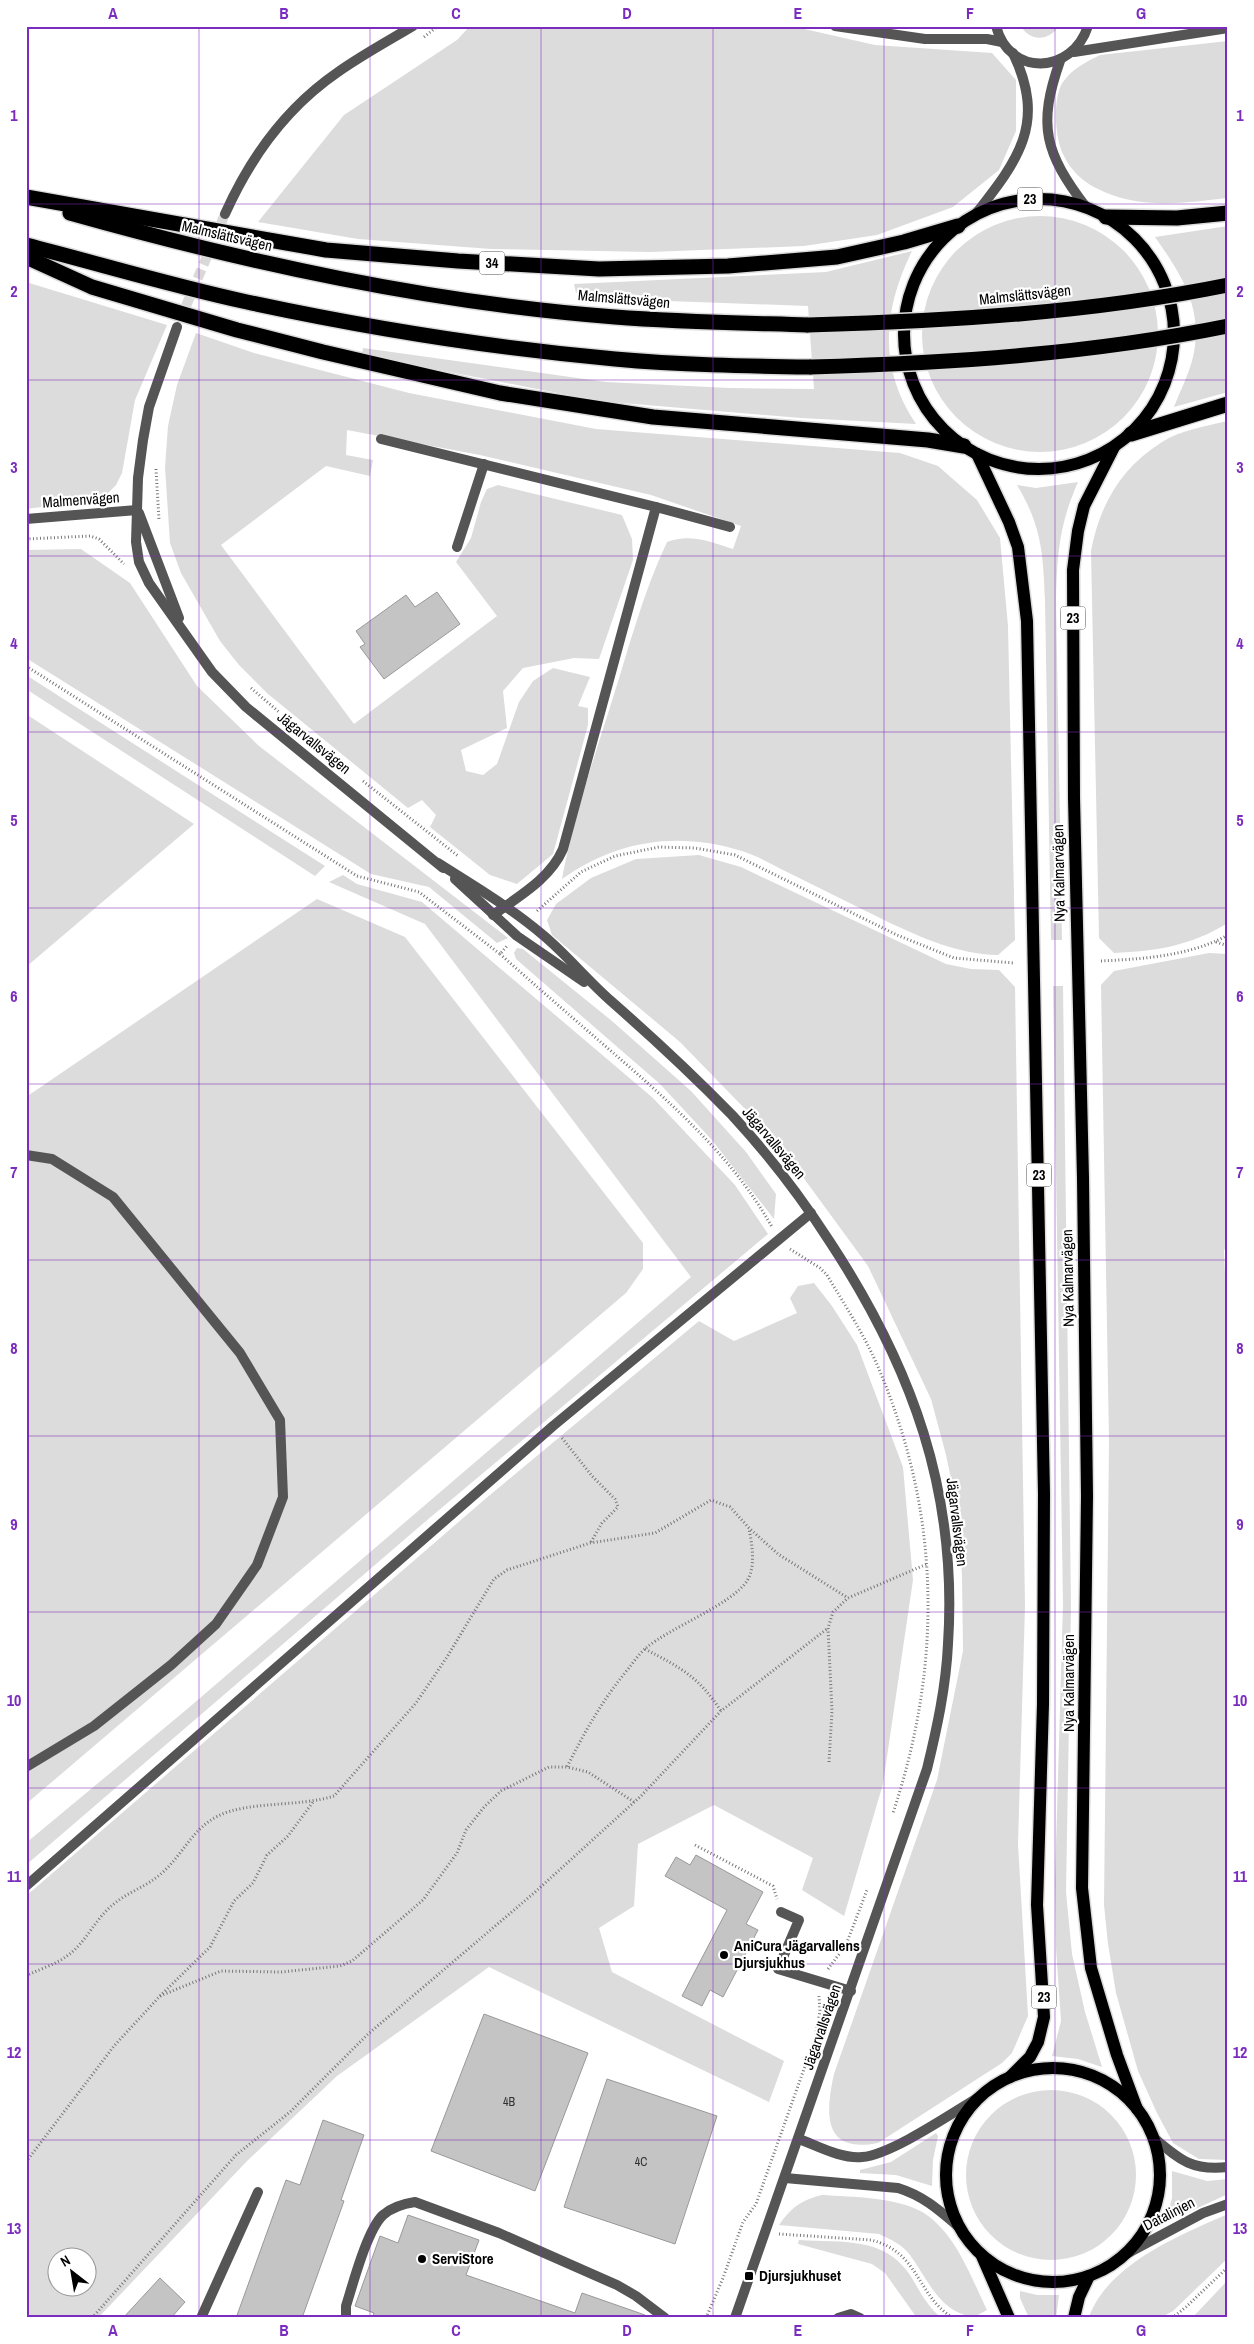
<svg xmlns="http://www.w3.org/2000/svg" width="1254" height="2344" viewBox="0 0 1254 2344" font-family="'Archivo Narrow',sans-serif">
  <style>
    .green { fill: #dcdcdc; fill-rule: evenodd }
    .building { fill: #c4c4c4; stroke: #999 }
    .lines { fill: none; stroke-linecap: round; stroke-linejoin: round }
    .tertiary-tunnel { stroke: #d9d9d9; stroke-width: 10; stroke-dasharray: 10 5; stroke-linecap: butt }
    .primary-casing { stroke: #dbdbdb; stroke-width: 15 }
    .motorway-casing { stroke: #dbdbdb; stroke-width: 18 }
    .path { stroke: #777; stroke-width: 3; stroke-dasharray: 1 2.5; stroke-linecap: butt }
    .service { stroke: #555; stroke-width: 10 }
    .minor { stroke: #555; stroke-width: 10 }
    .tertiary { stroke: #555; stroke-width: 10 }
    .primary { stroke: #000; stroke-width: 12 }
    .motorway { stroke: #000; stroke-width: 15 }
    .motorway-bridge-casing { stroke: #dbdbdb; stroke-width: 18; stroke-linecap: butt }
    .motorway-bridge { stroke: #000; stroke-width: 15 }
    .grid { fill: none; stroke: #7b2cbf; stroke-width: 1; stroke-opacity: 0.55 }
    .poi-dot { fill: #000; stroke: #fff; stroke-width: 2 }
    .labels { text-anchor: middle; stroke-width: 4.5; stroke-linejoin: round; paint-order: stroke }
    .number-label { font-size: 12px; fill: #313131 }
    .shield { fill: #fff; stroke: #4c4c4c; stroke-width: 1 }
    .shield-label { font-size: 14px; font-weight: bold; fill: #000 }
    .street-label { font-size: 15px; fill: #000; stroke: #fff }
    .poi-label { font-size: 15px; font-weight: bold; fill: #000; stroke: #fff; text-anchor: start }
    .neatline { fill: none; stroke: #7b2cbf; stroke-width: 2 }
    .grid-label { font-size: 16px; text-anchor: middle; font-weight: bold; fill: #7b2cbf }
  </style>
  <rect width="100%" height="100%" fill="#fff"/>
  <g class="green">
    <path d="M 470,26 L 791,26 L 875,45 L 992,53 L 1016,80 L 1016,131 L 999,170 L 953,207 L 877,235 L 804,246 L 651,252 L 491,249 L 358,239 L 258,222 L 344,115 L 457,40 Z"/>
    <path d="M 1021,26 L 1059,26 C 1049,41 1030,42 1021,26 Z"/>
    <path d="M 1228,41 L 1228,198 C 1183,203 1138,210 1096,188 C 1083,182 1070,169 1064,156 C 1055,140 1052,98 1063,82 C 1072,69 1086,62 1100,55 Z"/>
    <circle cx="1040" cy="334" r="118"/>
    <path d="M 1228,226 L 1228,392 L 1174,407 C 1180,391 1189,374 1193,357 C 1204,308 1181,274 1155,237 Z"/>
    <path d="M 912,251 C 883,310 878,368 916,424 L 801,418 L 599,401 L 362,355 L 363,348 L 606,382 L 730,388 L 814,389 L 808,306 L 668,301 L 576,293 L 574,284 L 826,272 Z"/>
    <path d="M 26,282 L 167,325 L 135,400 L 122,473 L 116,485 L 107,494 L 95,500 L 26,509 Z"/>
    <path d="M 196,333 L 254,353 L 409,393 L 596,429 L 900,453 L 938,466 L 977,500 L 1000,538 L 1008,626 L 1015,940 L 998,955 C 957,954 922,938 886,921 C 853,905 820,888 787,872 C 773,865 758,856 742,851 C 678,831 617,840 562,879 C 573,820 593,761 611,704 C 629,648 642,595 667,542 C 690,533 711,542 733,549 L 741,526 L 651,495 L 480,455 L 347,430 L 346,455 L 373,460 L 370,476 L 326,466 L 221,545 L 354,724 L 497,616 L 456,562 L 471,538 L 481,502 L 487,489 L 498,485 L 622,515 L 632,539 L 633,560 L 599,659 L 574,658 L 523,668 L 503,691 L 507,728 L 461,750 L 466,771 L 483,775 L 497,764 L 519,702 L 533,681 L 553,668 L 590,677 L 578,706 L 588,708 L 588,725 L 553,854 L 517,884 L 490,875 L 430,827 L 436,815 L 422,800 L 408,808 L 268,694 L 239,665 L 220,641 L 181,573 L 170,543 L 165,467 L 168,426 L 177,385 Z"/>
    <path d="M 1228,421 L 1228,923 C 1190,946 1157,951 1114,953 L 1099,938 L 1091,551 C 1100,504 1121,468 1162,442 C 1181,430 1206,426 1228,421 Z"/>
    <path d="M 1078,482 C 1059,525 1057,555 1056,600 L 1062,940 L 1051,940 L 1045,601 C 1043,553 1042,527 1017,485 L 1036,488 Z"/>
    <path d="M 81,549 L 130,583 L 197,686 L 259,746 L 508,938 L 497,943 L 429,887 L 371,874 L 26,658 L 26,550 Z"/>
    <path d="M 26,675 L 325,866 L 315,876 L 26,689 Z"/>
    <path d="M 26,714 L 194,824 L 26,967 Z"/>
    <path d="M 699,855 L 741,867 L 946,964 L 971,969 L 999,970 L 1015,987 L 1025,1606 L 1018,1844 L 1028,2016 L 1012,2053 L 1002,2063 L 878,2143 C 823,2154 825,2114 834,2074 L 937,1780 L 963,1651 L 962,1576 L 957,1507 L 946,1455 L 931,1399 L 868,1266 L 778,1143 L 680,1042 L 552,935 L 547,920 L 556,904 L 591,878 L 636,859 Z"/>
    <path d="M 343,875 L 357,884 L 422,902 L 653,1098 L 735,1185 L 768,1234 L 426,1521 L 26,1865 L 26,1843 L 186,1710 L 691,1277 L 425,924 L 329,882 Z"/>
    <path d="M 317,899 L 405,937 L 643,1243 L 643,1269 L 626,1293 L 26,1804 L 26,1097 Z"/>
    <path d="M 517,948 L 523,949 L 612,1021 L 691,1091 L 746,1152 L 776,1194 L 774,1219 L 711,1139 L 660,1084 L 516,959 L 514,953 Z"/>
    <path d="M 1209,953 L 1228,954 L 1228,1240 L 1224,1251 L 1228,1343 L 1228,2160 L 1199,2159 L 1173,2143 L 1157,2113 L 1138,2071 L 1116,1993 L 1108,1944 L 1104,1905 L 1109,1441 L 1101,985 L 1114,971 Z"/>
    <path d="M 1053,986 L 1063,986 L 1071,1608 L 1066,1892 L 1072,1954 L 1085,2012 L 1102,2067 L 1078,2059 L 1052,2056 L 1061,2021 L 1056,1948 L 1055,1881 L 1063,1604 Z"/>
    <path d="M 814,1283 L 832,1306 L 857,1345 L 903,1467 L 913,1580 L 883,1784 L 844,1916 L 802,1890 L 813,1858 L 714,1805 L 638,1844 L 634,1906 L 599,1928 L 612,1972 L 784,2061 L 769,2102 L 489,1967 L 337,2076 L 247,2161 L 98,2318 L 26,2318 L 26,1896 L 484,1500 L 699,1321 L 734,1341 L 797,1313 L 790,1298 L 798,1286 ZM 58,2256 L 88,2256 L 88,2286 L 58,2286 Z"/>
    <circle cx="1051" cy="2175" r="85"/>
    <path d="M 936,2133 L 938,2136 L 933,2160 L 932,2186 L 896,2175 L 860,2173 L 860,2170 L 891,2162 Z"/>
    <path d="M 1172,2171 L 1207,2181 L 1228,2179 L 1228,2194 L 1165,2223 L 1172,2198 Z"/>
    <path d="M 822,2195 C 852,2197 898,2197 924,2213 C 956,2234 971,2277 987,2310 L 974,2317 C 939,2312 929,2281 910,2255 C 903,2245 890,2239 879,2234 L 779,2225 C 791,2208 801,2200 822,2195 Z"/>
    <path d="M 1228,2214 L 1228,2258 L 1173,2311 L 1160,2318 L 1089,2317 C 1108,2264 1180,2235 1228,2214 Z"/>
    <path d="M 799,2240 C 842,2243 884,2236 910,2275 C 920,2291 927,2307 942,2318 L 917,2318 L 885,2273 L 872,2264 L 798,2244 Z"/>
    <path d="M 1228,2280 L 1228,2318 L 1192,2318 Z"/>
    <path d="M 1020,2291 L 1037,2295 L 1059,2295 L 1056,2318 L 1029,2318 L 1020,2298 Z"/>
  </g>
  <g class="building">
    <path d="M 437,592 L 460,624 L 384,679 L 360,647 L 365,644 L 356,631 L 406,595 L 415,607 Z"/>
    <path d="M 696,1855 L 763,1892 L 746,1924 L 758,1930 L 723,1997 L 710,1990 L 702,2006 L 682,1996 L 727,1910 L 665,1876 L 676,1857 L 690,1865 Z"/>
    <path d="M 484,2014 L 588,2053 L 535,2191 L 431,2151 Z"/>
    <path d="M 607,2079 L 717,2116 L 675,2244 L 564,2207 Z"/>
    <path d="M 323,2120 L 364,2135 L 341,2200 L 344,2201 L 302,2318 L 236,2318 L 286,2180 L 300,2185 Z"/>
    <path d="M 408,2215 L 479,2240 L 466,2275 L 575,2313 L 582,2293 L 645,2315 L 645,2318 L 372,2318 L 374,2313 L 355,2306 L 380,2236 L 398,2243 Z"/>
    <path d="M 160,2278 L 185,2302 L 171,2318 L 123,2318 Z"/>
  </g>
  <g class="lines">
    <path class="tertiary-tunnel" d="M 180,320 L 225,214"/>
    <defs>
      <g id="primary">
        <circle cx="1039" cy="334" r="135"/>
        <path d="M 1114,447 L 1084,506 L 1078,531 L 1073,570 L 1074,798 L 1083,1178 L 1087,1496 L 1082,1888 L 1091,1968 L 1117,2055 L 1137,2109"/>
        <path d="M 977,454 L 1009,522 L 1018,547 L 1027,621 L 1044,1494 L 1043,1704 L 1037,1905 L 1044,2017 L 1038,2042 L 1030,2057 L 1010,2077"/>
        <circle cx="1053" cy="2175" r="107"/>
        <path d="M 982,2256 L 1009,2318"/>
        <path d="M 1074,2318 L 1079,2297 L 1089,2276"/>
      </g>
      <g id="motorway">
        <path d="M 26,197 L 326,250 L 458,261 L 599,269 L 728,266 L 837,257 L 904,242 L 958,226"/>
        <path d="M 70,213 C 248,263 431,303 615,317 C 679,322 744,323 808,325"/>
        <path d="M 1106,217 L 1177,218 L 1228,213"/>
        <path d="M 26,245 C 100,264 173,286 247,302 C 368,328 492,348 615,359 C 680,365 745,366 811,367"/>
        <path d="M 26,257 L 92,287 L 237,330 L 323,352 L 500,393 L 653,417 L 928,440 L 964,446"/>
        <path d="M 1131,434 L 1228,404"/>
      </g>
    </defs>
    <use href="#primary" class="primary-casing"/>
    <use href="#motorway" class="motorway-casing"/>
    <g class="path">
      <path d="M 424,37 L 438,26"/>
      <path d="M 156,469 L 159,520"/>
      <path d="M 26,539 L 90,536 L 99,539 L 124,564"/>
      <path d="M 26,666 L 357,876 L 419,892 L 500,954 L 507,946"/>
      <path d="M 251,688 L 279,712"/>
      <path d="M 363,781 L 458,856"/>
      <path d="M 537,911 L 581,872 L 615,856 L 659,847 L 695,848 L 735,855 L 897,935 L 954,958 L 1014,963"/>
      <path d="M 1216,942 L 1228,946"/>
      <path d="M 500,954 C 537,987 574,1019 611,1051 C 671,1103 733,1157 772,1227"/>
      <path d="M 1101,961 C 1143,959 1190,956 1228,935"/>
      <path d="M 790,1249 L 820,1268 L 827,1275 C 846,1307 867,1339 881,1374 C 941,1519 942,1665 893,1813"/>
      <path d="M 562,1438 L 592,1476 L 615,1499 L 618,1507 L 602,1523 L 591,1542"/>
      <path d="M 645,1649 C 681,1668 698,1676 721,1711"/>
      <path d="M 829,1762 L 832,1711 L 828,1628 L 833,1612 L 848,1598 L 927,1564"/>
      <path d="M 634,1802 L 588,1772 L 567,1767 C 585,1731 603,1699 629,1668 C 634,1661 640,1653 646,1648 C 671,1627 731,1605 747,1581 C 756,1567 752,1544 749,1529"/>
      <path d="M 695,1845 L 773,1886 L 777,1899"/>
      <path d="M 828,1969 L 846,1945 L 867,1890"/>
      <path d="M 26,1976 C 39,1969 55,1965 67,1956 C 87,1942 95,1918 115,1903 C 130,1891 148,1886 163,1872 C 184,1853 192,1829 218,1816 C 247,1801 300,1807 334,1796 L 416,1703 L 447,1657 L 494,1579 L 507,1570 L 590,1543 L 655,1533 L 711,1500 L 730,1507 L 749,1528 L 778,1554 L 848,1598"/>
      <path d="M 160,1996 L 221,1971 L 281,1972 L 340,1966 L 352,1961 L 423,1900 L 457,1853 L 466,1830 L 485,1806 L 501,1791 L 549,1767 L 567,1767"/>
      <path d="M 26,2162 L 114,2046 L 160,1996 L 210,1947 L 234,1901 L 253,1883 L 267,1855 L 288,1836 L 313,1802"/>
      <path d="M 779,2234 L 871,2240 C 920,2252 916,2295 953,2318"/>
      <path d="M 92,2318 L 236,2155 L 290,2112 L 367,2035 L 534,1893 L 641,1796 L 721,1711 L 828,1628"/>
      <path d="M 706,2318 L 723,2278 L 743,2222 L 756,2204 L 815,2038 L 820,2011 L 819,1996"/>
      <path d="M 1172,2318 L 1186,2307 L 1228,2267"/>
    </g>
    <g class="service">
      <path d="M 381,439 L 656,507 L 563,849 C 550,879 519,896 493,915"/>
      <path d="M 656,507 L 730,527"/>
      <path d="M 457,547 L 484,464"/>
      <path d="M 26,1155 L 52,1159 L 113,1197 L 240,1353 L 280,1420 L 283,1497 L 257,1565 L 216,1624 L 171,1665 L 94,1726 L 26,1767"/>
      <path d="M 781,1912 L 799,1920 L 778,1969 L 851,1991"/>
      <path d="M 201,2318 L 258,2192"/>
      <path d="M 346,2318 L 346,2306 C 353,2284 367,2230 383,2215 C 392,2207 402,2204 415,2202 L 499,2233 L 617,2285 L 636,2296 L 665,2318"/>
      <path d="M 838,2318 L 851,2314 L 860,2318"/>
    </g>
    <path class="minor" d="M 26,1886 L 553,1426 L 811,1213"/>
    <g class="tertiary">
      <path d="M 835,26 L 925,39 L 987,39 L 1002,42"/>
      <path d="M 996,26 C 1009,77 1072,75 1088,26"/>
      <path d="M 1074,52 L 1228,28"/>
      <path d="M 1060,61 C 1037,126 1045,153 1086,207"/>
      <path d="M 225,214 C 250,158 287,107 338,72 C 362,55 388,41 413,26"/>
      <path d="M 975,215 C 1018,160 1047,124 1013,53"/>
      <path d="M 177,327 L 149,407 L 143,440 L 138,478 L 136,542 L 139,562 L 149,583 L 212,672 L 246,707 L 443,868"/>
      <path d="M 139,513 L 179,618"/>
      <path d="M 26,519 L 137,510"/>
      <path d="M 438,863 C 474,886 510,907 543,935 C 567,955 587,980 611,1001 C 652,1037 693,1075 732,1115 C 768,1154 801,1197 830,1242 C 912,1367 958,1492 948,1644 C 946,1687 937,1728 927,1769 L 735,2318"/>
      <path d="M 455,879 L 517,936 L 584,982"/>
      <path d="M 1154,2138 C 1180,2160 1192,2171 1228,2167"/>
      <path d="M 799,2139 C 818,2146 841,2159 862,2157 C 891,2155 952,2113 979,2097"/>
      <path d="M 785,2178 L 898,2188 C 924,2196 940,2211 960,2228"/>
      <path d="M 1126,2254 L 1203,2213 L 1228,2204"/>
    </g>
    <use href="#primary" class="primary"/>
    <use href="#motorway" class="motorway"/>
    <defs>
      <g id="motorway-bridge">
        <path d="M 808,325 C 949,321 1090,313 1228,285"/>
        <path d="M 811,367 C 951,363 1090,354 1228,326"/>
      </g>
    </defs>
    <use href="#motorway-bridge" class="motorway-bridge-casing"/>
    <use href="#motorway-bridge" class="motorway-bridge"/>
  </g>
  <path class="grid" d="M 199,26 L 199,2318M 370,26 L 370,2318M 541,26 L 541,2318M 713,26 L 713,2318M 884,26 L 884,2318M 1055,26 L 1055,2318M 26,204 L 1228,204M 26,380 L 1228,380M 26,556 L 1228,556M 26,732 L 1228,732M 26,908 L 1228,908M 26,1084 L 1228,1084M 26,1260 L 1228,1260M 26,1436 L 1228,1436M 26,1612 L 1228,1612M 26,1788 L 1228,1788M 26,1964 L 1228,1964M 26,2140 L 1228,2140"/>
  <g class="poi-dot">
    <circle cx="724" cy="1955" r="5"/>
    <circle cx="422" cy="2259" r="5"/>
    <rect x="744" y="2271" width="10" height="10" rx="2.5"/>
  </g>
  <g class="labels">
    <g class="number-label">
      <text x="509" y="2106">4B</text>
      <text x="641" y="2166">4C</text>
    </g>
    <g class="shield">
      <rect x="1017.5" y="187.5" width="25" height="23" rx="4"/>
      <rect x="479.5" y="251.5" width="25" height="23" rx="4"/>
      <rect x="1060.5" y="606.5" width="25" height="23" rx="4"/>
      <rect x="1026.5" y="1163.5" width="25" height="23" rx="4"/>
      <rect x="1031.5" y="1985.5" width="25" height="23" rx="4"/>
    </g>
    <g class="shield-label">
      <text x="1030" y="204">23</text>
      <text x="492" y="268">34</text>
      <text x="1073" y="623">23</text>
      <text x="1039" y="1180">23</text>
      <text x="1044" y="2002">23</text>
    </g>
    <g class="street-label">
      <text transform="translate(227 236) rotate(13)" y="5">Malmslättsvägen</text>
      <text transform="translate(1025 295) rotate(-6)" y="5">Malmslättsvägen</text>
      <text transform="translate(624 299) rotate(5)" y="5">Malmslättsvägen</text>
      <text transform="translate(81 500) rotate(-4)" y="5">Malmenvägen</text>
      <text transform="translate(314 743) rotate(39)" y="5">Jägarvallsvägen</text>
      <text transform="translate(1059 873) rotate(-91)" y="5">Nya Kalmarvägen</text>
      <text transform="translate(774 1143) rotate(50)" y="5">Jägarvallsvägen</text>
      <text transform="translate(1068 1278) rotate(-91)" y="5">Nya Kalmarvägen</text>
      <text transform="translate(957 1522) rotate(83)" y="5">Jägarvallsvägen</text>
      <text transform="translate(1069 1683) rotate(-90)" y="5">Nya Kalmarvägen</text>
      <text transform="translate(822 2027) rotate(-71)" y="5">Jägarvallsvägen</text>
      <text transform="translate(1169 2214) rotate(-27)" y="5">Datalinjen</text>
    </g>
    <g class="poi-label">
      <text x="734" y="1951">AniCura Jägarvallens<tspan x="734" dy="17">Djursjukhus</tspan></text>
      <text x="432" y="2264">ServiStore</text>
      <text x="759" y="2281">Djursjukhuset</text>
    </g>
  </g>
  <rect width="1254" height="2344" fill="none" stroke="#ffffff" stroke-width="55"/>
  <g transform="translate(72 2272) rotate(329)"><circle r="24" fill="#ffffff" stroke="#999999"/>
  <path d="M0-4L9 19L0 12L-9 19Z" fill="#000000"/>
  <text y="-8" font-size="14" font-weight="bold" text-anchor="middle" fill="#000000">N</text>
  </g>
  <rect x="28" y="28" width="1198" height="2288" class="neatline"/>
  <g class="grid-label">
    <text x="113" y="19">A</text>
    <text x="284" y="19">B</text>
    <text x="456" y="19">C</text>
    <text x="627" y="19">D</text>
    <text x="798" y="19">E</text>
    <text x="970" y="19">F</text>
    <text x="1141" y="19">G</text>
    <text x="14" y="121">1</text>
    <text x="1240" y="121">1</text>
    <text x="14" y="297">2</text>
    <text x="1240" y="297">2</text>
    <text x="14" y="473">3</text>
    <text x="1240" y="473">3</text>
    <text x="14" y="649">4</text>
    <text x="1240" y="649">4</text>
    <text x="14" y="826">5</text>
    <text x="1240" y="826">5</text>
    <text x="14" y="1002">6</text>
    <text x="1240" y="1002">6</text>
    <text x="14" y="1178">7</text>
    <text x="1240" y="1178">7</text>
    <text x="14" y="1354">8</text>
    <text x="1240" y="1354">8</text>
    <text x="14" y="1530">9</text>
    <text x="1240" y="1530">9</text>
    <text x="14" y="1706">10</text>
    <text x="1240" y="1706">10</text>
    <text x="14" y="1882">11</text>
    <text x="1240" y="1882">11</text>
    <text x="14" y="2058">12</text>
    <text x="1240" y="2058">12</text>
    <text x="14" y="2234">13</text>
    <text x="1240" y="2234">13</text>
    <text x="113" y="2336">A</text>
    <text x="284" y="2336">B</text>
    <text x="456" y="2336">C</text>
    <text x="627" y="2336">D</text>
    <text x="798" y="2336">E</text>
    <text x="970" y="2336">F</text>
    <text x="1141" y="2336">G</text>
  </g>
</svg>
